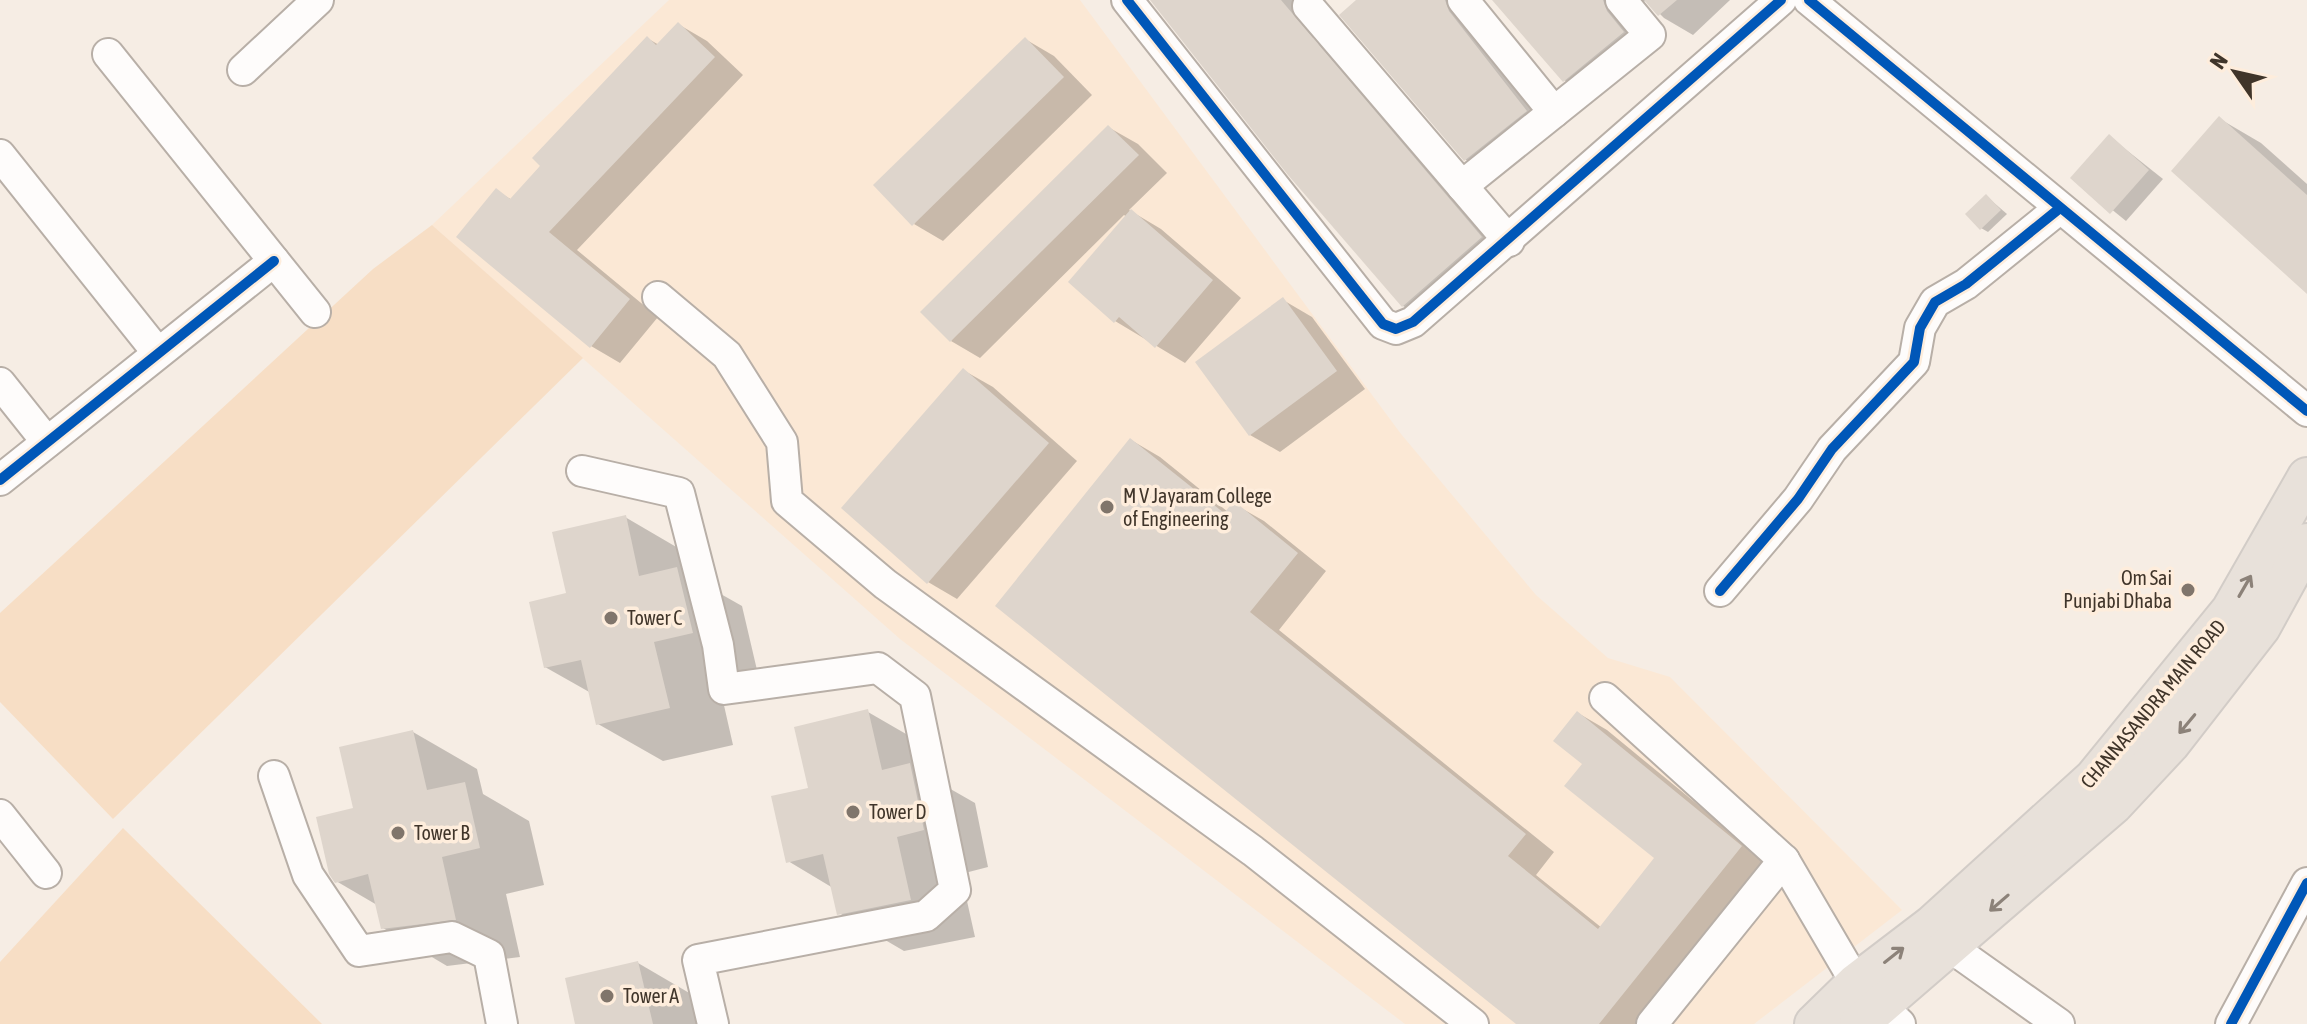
<svg xmlns="http://www.w3.org/2000/svg" width="2307" height="1024" viewBox="0 0 2307 1024" font-family="'Asap Condensed',sans-serif">
  <style>
    .built { fill: #fbe8d5 }
    .green { fill: #f7dec5 }
    .shadow { fill: #0003 }
    .building { fill: #ded5cc }
    .lines { fill: none; stroke-linecap: round; stroke-linejoin: round }
    .minor-casing { stroke: #b8afa7; stroke-width: 34 }
    .major-casing { stroke: #d2ccc7; stroke-width: 42 }
    .minor { stroke: #fefcfb; stroke-width: 30 }
    .major { stroke: #e8e1da; stroke-width: 38 }
    .cycleway-casing { stroke: #feeddc; stroke-width: 15 }
    .cycleway { stroke: #0057b8; stroke-width: 10 }
    .oneway { stroke: #8c8279 }
    .poi-dot { fill: #80756b; stroke: #feeddc; stroke-width: 3 }
    .labels { text-anchor: middle; stroke-width: 7; stroke-linejoin: round; paint-order: stroke }
    .poi-label { font-size: 20px; fill: #40352a; stroke: #feeddc; text-anchor: start }
    .street-label { font-size: 20px; fill: #40352a; stroke: #feeddc }
  </style>
  <rect width="100%" height="100%" fill="#f6ede4"/>
  <path class="built" d="M 669,0 L 1080,0 L 1401,434 L 1536,595 L 1608,658 L 1670,677 L 1902,910 L 1754,1024 L 1405,1024 L 900,639 L 432,225 Z"/>
  <g class="green">
    <path d="M 432,225 L 583,358 L 113,819 L 0,702 L 0,613 L 373,269 Z"/>
    <path d="M 123,828 L 322,1024 L 0,1024 L 0,962 Z"/>
  </g>
  <g class="shadow">
    <path d="M 1152,0 L 1294,0 L 1320,30 L 1311,40 L 1342,58 L 1510,255 L 1433,323 L 1403,306 Z"/>
    <path d="M 1359,0 L 1462,0 L 1555,128 L 1495,177 L 1466,160 Z"/>
    <path d="M 1495,0 L 1730,0 L 1693,35 L 1664,18 L 1647,1 L 1640,2 L 1653,50 L 1594,97 L 1564,80 Z"/>
    <path d="M 678,24 L 707,41 L 743,75 L 577,250 L 658,317 L 620,363 L 591,346 L 497,191 L 512,200 L 647,38 L 659,45 Z"/>
    <path d="M 1025,39 L 1054,56 L 1092,95 L 943,241 L 914,224 Z"/>
    <path d="M 2220,119 L 2261,143 L 2307,184 L 2307,291 Z"/>
    <path d="M 1108,127 L 1138,144 L 1167,173 L 1129,210 L 1161,229 L 1241,298 L 1185,363 L 1115,321 L 1071,282 L 1127,217 L 1124,215 L 980,358 L 951,341 Z"/>
    <path d="M 2110,137 L 2163,179 L 2126,221 L 2073,178 Z"/>
    <path d="M 1986,196 L 2007,214 L 1988,232 L 1981,228 Z"/>
    <path d="M 1283,300 L 1312,317 L 1365,389 L 1280,452 L 1250,435 Z"/>
    <path d="M 963,370 L 993,387 L 1077,461 L 957,599 L 928,582 Z"/>
    <path d="M 1131,440 L 1160,457 L 1228,512 L 1234,504 L 1264,521 L 1326,571 L 1279,630 L 1554,852 L 1536,875 L 1602,928 L 1657,858 L 1584,764 L 1578,713 L 1607,730 L 1770,864 L 1641,1024 L 1519,1024 Z"/>
    <path d="M 625,517 L 690,555 L 696,580 L 742,606 L 757,670 L 718,679 L 733,745 L 663,761 L 598,724 L 591,693 L 545,667 L 568,594 Z"/>
    <path d="M 868,712 L 932,749 L 940,783 L 975,803 L 988,867 L 961,874 L 975,937 L 904,951 L 839,913 L 833,888 L 788,861 L 811,789 Z"/>
    <path d="M 413,732 L 477,769 L 483,794 L 529,821 L 544,885 L 506,894 L 520,957 L 447,966 L 383,928 L 377,905 L 336,881 L 356,810 Z"/>
    <path d="M 638,963 L 703,1001 L 708,1024 L 578,1024 Z"/>
  </g>
  <g class="building">
    <path d="M 1150,0 L 1281,0 L 1482,237 L 1402,307 L 1288,175 Z"/>
    <path d="M 1356,0 L 1445,0 L 1449,11 L 1527,111 L 1464,161 L 1339,15 Z"/>
    <path d="M 1492,0 L 1603,0 L 1607,11 L 1624,32 L 1563,82 Z"/>
    <path d="M 1644,0 L 1677,0 L 1658,16 Z"/>
    <path d="M 678,22 L 715,57 L 549,232 L 630,299 L 590,348 L 456,237 L 496,188 L 510,199 L 540,166 L 532,158 L 647,36 L 656,45 Z"/>
    <path d="M 1025,37 L 1064,77 L 912,226 L 873,185 Z"/>
    <path d="M 2219,116 L 2307,195 L 2307,294 L 2171,171 Z"/>
    <path d="M 1108,125 L 1139,155 L 950,342 L 920,312 Z"/>
    <path d="M 2109,134 L 2149,170 L 2110,214 L 2070,178 Z"/>
    <path d="M 1986,194 L 2001,210 L 1980,230 L 1965,214 Z"/>
    <path d="M 1131,209 L 1213,280 L 1155,348 L 1119,317 L 1114,323 L 1068,282 Z"/>
    <path d="M 1283,297 L 1337,371 L 1249,436 L 1195,362 Z"/>
    <path d="M 963,368 L 1049,443 L 927,584 L 841,508 Z"/>
    <path d="M 1130,438 L 1224,513 L 1234,501 L 1298,553 L 1250,612 L 1526,834 L 1508,856 L 1598,929 L 1654,858 L 1564,786 L 1582,764 L 1553,741 L 1577,711 L 1742,846 L 1599,1024 L 1516,1024 L 995,606 Z"/>
    <path d="M 626,515 L 639,576 L 677,567 L 693,633 L 654,642 L 670,708 L 596,725 L 581,660 L 544,668 L 529,602 L 566,593 L 552,532 Z"/>
    <path d="M 868,709 L 882,770 L 910,763 L 924,830 L 897,837 L 911,900 L 837,915 L 823,854 L 786,863 L 771,796 L 808,788 L 794,727 Z"/>
    <path d="M 413,730 L 427,790 L 465,782 L 480,848 L 442,857 L 456,920 L 381,929 L 368,874 L 335,883 L 329,874 L 316,817 L 353,808 L 339,747 Z"/>
    <path d="M 638,961 L 653,1024 L 575,1024 L 565,978 Z"/>
  </g>
  <g class="lines">
    <defs>
      <g id="minor">
        <path d="M 1127,0 L 1383,324 L 1396,329 L 1413,322 L 1781,0"/>
        <path d="M 1463,0 L 1554,112"/>
        <path d="M 1809,0 L 2307,411"/>
        <path d="M 1308,6 L 1509,241"/>
        <path d="M 108,54 L 315,312"/>
        <path d="M 243,70 L 318,0"/>
        <path d="M 0,155 L 158,353"/>
        <path d="M 1462,186 L 1650,35 L 1621,0"/>
        <path d="M 658,297 L 727,355 L 782,442 L 787,501 L 885,584 L 1253,851 L 1473,1024"/>
        <path d="M 0,383 L 47,442"/>
        <path d="M 582,471 L 679,493 L 718,645 L 724,689 L 878,668 L 915,696 L 955,890 L 926,916 L 698,960 L 713,1024"/>
        <path d="M 0,480 L 274,261"/>
        <path d="M 1720,591 L 1798,499 L 1832,449 L 1914,362 L 1920,328 L 1935,302 L 1966,284 L 2060,208"/>
        <path d="M 1605,698 L 1784,860 L 1856,983 L 1900,1024"/>
        <path d="M 274,776 L 308,875 L 359,951 L 452,937 L 489,955 L 502,1024"/>
        <path d="M 0,815 L 46,873"/>
        <path d="M 1949,946 L 2059,1024"/>
        <path d="M 1652,1024 L 1784,860"/>
        <path d="M 2231,1024 L 2307,883"/>
      </g>
      <g id="major">
        <path d="M 1814,1024 L 1856,983 L 1932,925 L 2094,778 L 2231,610 L 2307,477"/>
        <path d="M 1859,1024 L 2114,804 L 2170,744 L 2261,627 L 2307,543"/>
      </g>
    </defs>
    <use href="#minor" class="minor-casing"/>
    <use href="#major" class="major-casing"/>
    <use href="#minor" class="minor"/>
    <use href="#major" class="major"/>
    <defs>
      <g id="cycleway">
        <path d="M 1127,0 L 1383,324 L 1396,329 L 1413,322 L 1781,0"/>
        <path d="M 1809,0 L 2307,411"/>
        <path d="M 0,480 L 274,261"/>
        <path d="M 1720,591 L 1798,499 L 1832,449 L 1914,362 L 1920,328 L 1935,302 L 1966,284 L 2060,208"/>
        <path d="M 2231,1024 L 2307,883"/>
      </g>
    </defs>
    <use href="#cycleway" class="cycleway-casing"/>
    <use href="#cycleway" class="cycleway"/>
  </g>
  <defs><path id="oneway-shaft" d="M-6 0H5M1.5-3L5.5 0L1.5 3" fill="none" stroke-width="1.6" stroke-linecap="round" stroke-linejoin="round" transform="scale(2)"/></defs>
  <g class="oneway">
    <use href="#oneway-shaft" transform="translate(2245 586) rotate(-60)"/>
    <use href="#oneway-shaft" transform="translate(2187 724) rotate(130)"/>
    <use href="#oneway-shaft" transform="translate(1999 903) rotate(139)"/>
    <use href="#oneway-shaft" transform="translate(1894 955) rotate(-38)"/>
  </g>
  <g class="poi-dot">
    <circle cx="1107" cy="507" r="8"/>
    <circle cx="2188" cy="590" r="8"/>
    <circle cx="611" cy="618" r="8"/>
    <circle cx="853" cy="812" r="8"/>
    <circle cx="398" cy="833" r="8"/>
    <circle cx="607" cy="996" r="8"/>
  </g>
  <g class="labels">
    <g class="poi-label">
      <text x="1123" y="503">M V Jayaram College<tspan x="1123" dy="23">of Engineering</tspan></text>
      <text x="2172" y="585" text-anchor="end">Om Sai<tspan x="2172" dy="23">Punjabi Dhaba</tspan></text>
      <text x="627" y="625">Tower C</text>
      <text x="869" y="819">Tower D</text>
      <text x="414" y="840">Tower B</text>
      <text x="623" y="1003">Tower A</text>
    </g>
    <g class="street-label">
      <text transform="translate(2153 704) rotate(-50)" y="7">CHANNASANDRA MAIN ROAD</text>
    </g>
  </g>
  <g transform="translate(2235 72) rotate(304)" stroke="#feeddc" stroke-width="6" paint-order="stroke">
  <path d="M0-6L14 30L0 20L-14 30Z" fill="#40352a"/>
  <text y="-12" font-size="22" font-weight="bold" text-anchor="middle" fill="#40352a">N</text>
  </g>
</svg>
